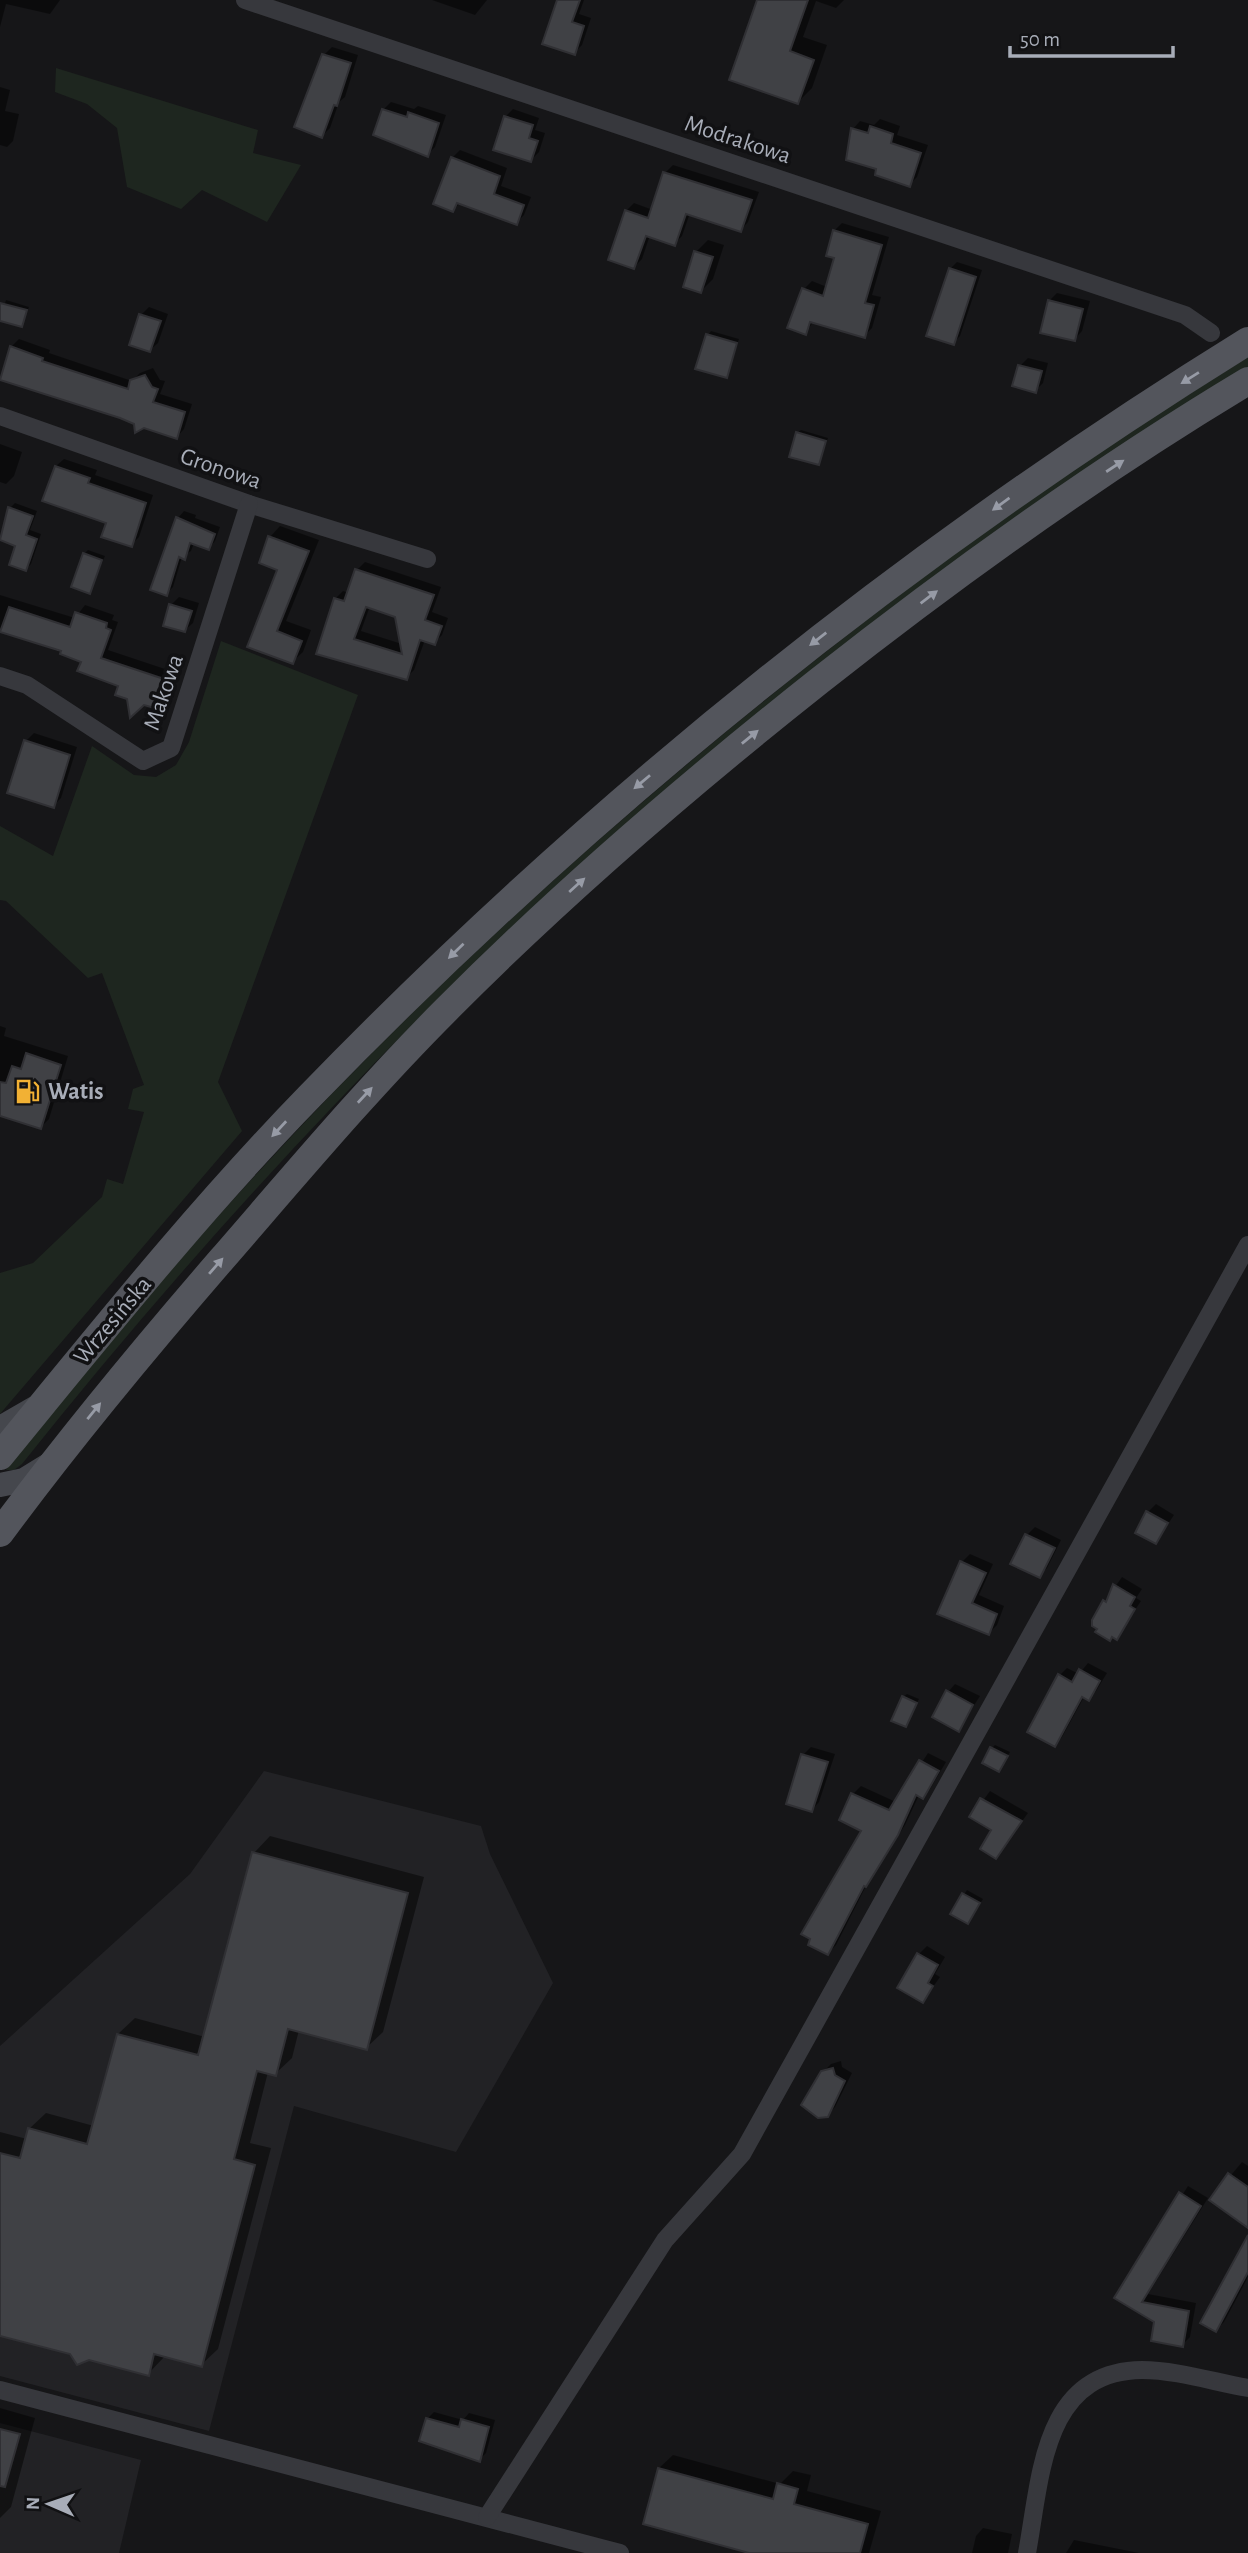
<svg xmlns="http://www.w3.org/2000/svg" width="1248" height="2553" viewBox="0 0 1248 2553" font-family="'Alegreya Sans',sans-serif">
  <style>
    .built { fill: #222225 }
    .green { fill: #1e261f }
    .shadow { fill: #0007; fill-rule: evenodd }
    .building { fill: #404145; stroke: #303034; stroke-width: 2; fill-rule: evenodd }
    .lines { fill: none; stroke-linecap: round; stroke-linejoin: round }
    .street { stroke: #37383d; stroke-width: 18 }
    .secondary { stroke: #45474d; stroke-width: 24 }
    .primary { stroke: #53555c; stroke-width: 28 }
    .oneway { fill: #979ba6 }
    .labels { text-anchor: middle; stroke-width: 7; stroke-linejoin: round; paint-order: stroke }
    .street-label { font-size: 24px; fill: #a8adb8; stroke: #111113 }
    .poi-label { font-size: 24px; font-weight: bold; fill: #a8adb8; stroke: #111113; text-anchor: start }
  </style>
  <rect width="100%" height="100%" fill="#161618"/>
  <g class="built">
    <path d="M 264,1771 L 481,1826 L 490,1854 L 553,1983 L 456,2152 L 294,2106 L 209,2431 L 0,2376 L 0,2046 L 190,1874 Z"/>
    <path d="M 0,2423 L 141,2460 L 119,2553 L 0,2553 Z"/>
  </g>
  <g class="green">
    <path d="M 56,68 L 258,130 L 253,153 L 301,165 L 267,222 L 202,190 L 181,209 L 127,187 L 117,128 L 87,104 L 55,92 Z"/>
    <path d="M 1248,357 L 1248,367 L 1189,404 L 518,922 C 339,1091 175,1272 22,1464 L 14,1470 L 6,1470 C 29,1436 59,1404 85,1372 C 130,1318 175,1264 222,1212 C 477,927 771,680 1084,461 C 1137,425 1194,392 1248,357 Z"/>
    <path d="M 221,641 L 358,695 L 218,1082 L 242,1131 L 0,1414 L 0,1273 L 33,1263 L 102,1197 L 107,1179 L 123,1184 L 144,1112 L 128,1109 L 133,1089 L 144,1085 L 102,973 L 88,978 L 6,901 L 0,900 L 0,826 L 53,856 L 92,746 L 134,775 L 156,777 L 176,765 L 189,742 Z"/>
  </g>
  <g class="shadow">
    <path d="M 0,0 L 60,0 L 50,14 L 6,4 L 0,27 Z"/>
    <path d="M 432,0 L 487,0 L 475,15 Z"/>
    <path d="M 559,0 L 584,0 L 579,14 L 591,18 L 582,45 L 574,53 Z"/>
    <path d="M 759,0 L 844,0 L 836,8 L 816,1 L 803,37 L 827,45 L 812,88 L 798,102 Z"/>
    <path d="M 332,47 L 358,55 L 345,97 L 339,102 L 330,128 L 322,136 L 296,126 L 324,55 Z"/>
    <path d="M 0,87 L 10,90 L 5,111 L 19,114 L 13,141 L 7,147 L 0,145 Z"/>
    <path d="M 391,102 L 414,109 L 418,106 L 446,115 L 435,147 L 427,155 L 383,110 Z"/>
    <path d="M 513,109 L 539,118 L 535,130 L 545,133 L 539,152 L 531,160 L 505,117 Z"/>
    <path d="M 880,119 L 900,126 L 897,135 L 928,145 L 917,177 L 909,185 L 853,129 L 860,121 L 874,125 Z"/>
    <path d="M 460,150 L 507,168 L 501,186 L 531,197 L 524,215 L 516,223 L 460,203 L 453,210 L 452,158 Z"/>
    <path d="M 673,165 L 759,192 L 748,222 L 741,230 L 690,213 L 682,236 L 674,244 L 650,235 L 642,259 L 634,267 L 626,211 L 634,203 L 653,210 L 665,173 Z"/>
    <path d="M 842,223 L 889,237 L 872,295 L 881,297 L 872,328 L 864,336 L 814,321 L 805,333 L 804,289 L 812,281 L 827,287 L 836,257 L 834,231 Z"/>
    <path d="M 708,240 L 724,245 L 713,279 L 701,291 L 696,252 Z"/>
    <path d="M 957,262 L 982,270 L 960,336 L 953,343 L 950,269 Z"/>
    <path d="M 1057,293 L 1090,301 L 1082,331 L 1075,339 L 1049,301 Z"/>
    <path d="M 6,300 L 29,307 L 21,325 L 0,320 Z"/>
    <path d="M 149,307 L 168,314 L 158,343 L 150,350 L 141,315 Z"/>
    <path d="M 711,331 L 739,339 L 726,376 L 708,335 Z"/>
    <path d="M 19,339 L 50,350 L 49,353 L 132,381 L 140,373 L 153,368 L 160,380 L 165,381 L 160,394 L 192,404 L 184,429 L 177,437 L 0,378 L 11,347 Z"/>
    <path d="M 1028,358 L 1048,363 L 1043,383 L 1035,391 L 1020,366 Z"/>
    <path d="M 801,430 L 828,438 L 819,464 L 797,433 Z"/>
    <path d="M 0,444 L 22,452 L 14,476 L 6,484 L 0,482 Z"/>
    <path d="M 64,459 L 97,470 L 95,475 L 153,495 L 139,537 L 131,545 L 108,522 L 45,500 L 56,466 Z"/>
    <path d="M 15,503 L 37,511 L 30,530 L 41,534 L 31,564 L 26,569 L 18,545 L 0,538 L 10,508 Z"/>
    <path d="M 184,511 L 196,515 L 195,518 L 220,527 L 215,541 L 209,548 L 194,543 L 191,551 L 182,557 L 173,587 L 166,594 L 152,589 L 178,518 Z"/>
    <path d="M 280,526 L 319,540 L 286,621 L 311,630 L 303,652 L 292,662 L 250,646 L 279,569 L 270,537 Z"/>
    <path d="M 88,550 L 105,556 L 89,592 L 84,554 Z"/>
    <path d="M 365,562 L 441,587 L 432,612 L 448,618 L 442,635 L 434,643 L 425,640 L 414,670 L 406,678 L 318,653 L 335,599 L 343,591 L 349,593 L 357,570 ZM 370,606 L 397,616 L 402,644 L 361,631 Z"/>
    <path d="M 0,595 L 75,618 L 85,605 L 114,615 L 112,620 L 118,622 L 108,650 L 171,671 L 162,699 L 154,706 L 129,698 L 121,685 L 83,660 L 0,631 Z"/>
    <path d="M 179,597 L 199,603 L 193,623 L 185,630 L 165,624 L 171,605 Z"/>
    <path d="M 34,733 L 77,747 L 61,798 L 53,806 L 26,741 Z"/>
    <path d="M 0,1026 L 6,1028 L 4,1036 L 68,1056 L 49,1119 L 41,1127 L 0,1114 Z"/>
    <path d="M 1156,1504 L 1174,1515 L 1156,1542 L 1148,1512 Z"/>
    <path d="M 1035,1527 L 1061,1540 L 1047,1568 L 1039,1576 L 1013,1563 L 1027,1535 Z"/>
    <path d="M 970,1554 L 993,1564 L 979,1595 L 1004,1606 L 997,1625 L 989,1633 L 940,1613 L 962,1562 Z"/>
    <path d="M 1122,1577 L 1142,1589 L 1136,1598 L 1141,1601 L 1117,1637 L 1105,1601 Z"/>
    <path d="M 1088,1663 L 1107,1673 L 1096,1691 L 1089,1699 L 1084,1697 L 1062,1737 L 1055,1745 L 1059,1676 L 1067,1668 L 1079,1674 Z"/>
    <path d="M 955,1684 L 980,1696 L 959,1729 L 948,1692 Z"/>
    <path d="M 907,1694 L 919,1699 L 905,1725 L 903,1697 Z"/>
    <path d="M 995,1745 L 1010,1752 L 999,1770 L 992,1748 Z"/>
    <path d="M 811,1747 L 835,1754 L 819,1802 L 812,1810 L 803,1755 Z"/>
    <path d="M 928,1753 L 946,1762 L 930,1789 L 923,1797 L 919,1795 L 905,1825 L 867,1884 L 836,1945 L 828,1953 L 864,1830 L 853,1794 L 861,1786 L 896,1802 Z"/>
    <path d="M 990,1791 L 1028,1813 L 996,1857 L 993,1829 L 971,1817 Z"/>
    <path d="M 270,1836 L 424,1877 L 383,2032 L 366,2048 L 299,2030 L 292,2058 L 275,2074 L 268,2072 L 250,2143 L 271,2148 L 218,2349 L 201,2365 L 165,2356 L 148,2374 L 0,2334 L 0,2132 L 27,2139 L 29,2129 L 46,2113 L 94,2126 L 118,2034 L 135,2018 L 205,2037 L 254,1853 Z"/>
    <path d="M 967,1890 L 983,1899 L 968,1922 L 952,1913 Z"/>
    <path d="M 927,1946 L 945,1957 L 935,1974 L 940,1977 L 923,2001 L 919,1954 Z"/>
    <path d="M 841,2061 L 842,2067 L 852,2073 L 835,2107 L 827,2116 L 822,2073 L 831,2064 Z"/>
    <path d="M 1242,2162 L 1248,2166 L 1248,2225 L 1211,2199 Z"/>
    <path d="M 1188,2186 L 1208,2198 L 1148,2294 L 1196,2303 L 1190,2337 L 1182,2345 L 1156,2321 L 1117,2297 Z"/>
    <path d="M 1248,2243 L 1248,2277 L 1224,2322 L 1216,2330 Z"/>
    <path d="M 0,2408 L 35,2418 L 11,2507 L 0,2518 Z"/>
    <path d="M 434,2412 L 463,2420 L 469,2413 L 495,2420 L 486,2453 L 479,2460 L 427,2419 Z"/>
    <path d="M 673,2455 L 780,2484 L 793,2471 L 811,2475 L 807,2491 L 881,2511 L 869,2553 L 756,2553 L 659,2468 Z"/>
    <path d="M 983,2528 L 1012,2534 L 1008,2553 L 972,2553 L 976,2536 Z"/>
    <path d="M 1074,2540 L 1139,2553 L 1066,2553 Z"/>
  </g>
  <g class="building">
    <path d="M 557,0 L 580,0 L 572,22 L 584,26 L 575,55 L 542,44 Z"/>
    <path d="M 757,0 L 808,0 L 790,51 L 814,60 L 798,104 L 729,80 Z"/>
    <path d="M 322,54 L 351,63 L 337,106 L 334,105 L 322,138 L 294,127 Z"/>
    <path d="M 382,109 L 407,117 L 408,112 L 439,123 L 428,157 L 373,135 Z"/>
    <path d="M 504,116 L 533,125 L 529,138 L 538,141 L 531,162 L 493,150 Z"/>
    <path d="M 870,126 L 893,134 L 891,143 L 921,153 L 910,187 L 875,175 L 876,169 L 846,160 L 851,128 L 868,133 Z"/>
    <path d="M 451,157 L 500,176 L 494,194 L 524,205 L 517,225 L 457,203 L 453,212 L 433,204 Z"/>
    <path d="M 663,172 L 752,200 L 741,232 L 686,214 L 675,246 L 646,236 L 634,269 L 608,260 L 625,210 L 648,218 Z"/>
    <path d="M 833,230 L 882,245 L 865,303 L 874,305 L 865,338 L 810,322 L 806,335 L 787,328 L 802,288 L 823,296 L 834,258 L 826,256 Z"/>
    <path d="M 694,251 L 713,257 L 701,293 L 683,287 Z"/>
    <path d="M 949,268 L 976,277 L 954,345 L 926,336 Z"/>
    <path d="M 1048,300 L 1083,309 L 1075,341 L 1040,333 Z"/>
    <path d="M 0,303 L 27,310 L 22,327 L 0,321 Z"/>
    <path d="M 139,314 L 161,321 L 150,352 L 129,345 Z"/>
    <path d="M 706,334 L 737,343 L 727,378 L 695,369 Z"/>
    <path d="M 10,346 L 43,358 L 42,361 L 128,389 L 130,380 L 145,375 L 152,387 L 158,389 L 153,402 L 185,412 L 177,439 L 144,428 L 135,433 L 134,424 L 120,418 L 0,380 Z"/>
    <path d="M 1018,365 L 1042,371 L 1036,393 L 1012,386 Z"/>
    <path d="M 796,432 L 826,441 L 819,465 L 789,457 Z"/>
    <path d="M 55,466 L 90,478 L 88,483 L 146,503 L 132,547 L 101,537 L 106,523 L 42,501 Z"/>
    <path d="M 8,507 L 33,516 L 26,535 L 37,539 L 26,571 L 9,565 L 15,546 L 0,540 Z"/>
    <path d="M 176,517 L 215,534 L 209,550 L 190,543 L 185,560 L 179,557 L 167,596 L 150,590 Z"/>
    <path d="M 268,536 L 309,551 L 277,631 L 302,641 L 293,664 L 247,647 L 277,570 L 259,563 Z"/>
    <path d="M 83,553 L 102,560 L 90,594 L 71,587 Z"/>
    <path d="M 355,569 L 434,595 L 425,620 L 442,626 L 435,645 L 420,640 L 407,680 L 316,654 L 334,598 L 344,601 ZM 366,607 L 395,617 L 402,654 L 354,639 Z"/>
    <path d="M 169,604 L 192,611 L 185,632 L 163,626 Z"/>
    <path d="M 9,607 L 70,627 L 75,612 L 107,623 L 106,628 L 111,630 L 101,658 L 164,679 L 155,708 L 144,705 L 130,718 L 127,699 L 115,695 L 118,686 L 77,671 L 81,662 L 60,654 L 61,651 L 0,632 Z"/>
    <path d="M 24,740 L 70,755 L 54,808 L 7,793 Z"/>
    <path d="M 26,1053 L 61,1065 L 41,1129 L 0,1116 L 0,1082 L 6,1083 L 12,1066 L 21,1069 Z"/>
    <path d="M 1146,1511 L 1168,1523 L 1156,1544 L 1135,1533 Z"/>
    <path d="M 1025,1534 L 1055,1548 L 1040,1578 L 1010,1564 Z"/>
    <path d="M 960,1561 L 986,1573 L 972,1603 L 997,1614 L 989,1635 L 937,1614 Z"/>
    <path d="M 1113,1584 L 1135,1597 L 1130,1606 L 1135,1609 L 1117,1640 L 1112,1637 L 1110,1641 L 1095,1632 L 1097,1629 L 1092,1626 L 1092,1620 L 1103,1600 L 1106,1602 Z"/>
    <path d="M 1079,1669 L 1100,1681 L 1089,1701 L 1082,1697 L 1055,1747 L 1027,1732 L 1058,1674 L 1072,1682 Z"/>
    <path d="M 946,1690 L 973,1705 L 959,1732 L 932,1717 Z"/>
    <path d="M 902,1696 L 917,1703 L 906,1727 L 891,1721 Z"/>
    <path d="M 990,1747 L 1008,1756 L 999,1772 L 982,1763 Z"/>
    <path d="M 801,1754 L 828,1762 L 812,1812 L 786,1804 Z"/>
    <path d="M 919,1760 L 939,1771 L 923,1799 L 916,1795 L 898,1835 L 866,1887 L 864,1886 L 828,1955 L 808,1945 L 810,1939 L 801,1934 L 861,1831 L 839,1820 L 851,1793 L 889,1810 Z"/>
    <path d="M 980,1798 L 1022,1821 L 996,1859 L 980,1849 L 991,1830 L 969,1817 Z"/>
    <path d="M 252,1852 L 408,1893 L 367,2050 L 288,2029 L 276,2076 L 257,2071 L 234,2159 L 255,2165 L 202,2367 L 154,2354 L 149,2376 L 89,2360 L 77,2365 L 70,2354 L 0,2336 L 0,2153 L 20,2158 L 28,2128 L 87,2144 L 117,2034 L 198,2055 Z"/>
    <path d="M 962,1893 L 980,1903 L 968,1924 L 950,1914 Z"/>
    <path d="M 917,1953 L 938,1965 L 928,1983 L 933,1986 L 923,2003 L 897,1988 Z"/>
    <path d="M 833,2068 L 835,2075 L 845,2081 L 828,2117 L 818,2118 L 801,2105 L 821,2071 Z"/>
    <path d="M 1228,2173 L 1248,2187 L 1248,2228 L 1209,2200 Z"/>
    <path d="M 1179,2192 L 1201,2206 L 1142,2302 L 1189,2311 L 1183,2347 L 1151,2341 L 1154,2322 L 1114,2298 Z"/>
    <path d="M 1248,2235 L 1248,2272 L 1216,2332 L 1200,2323 Z"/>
    <path d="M 426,2418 L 459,2427 L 461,2419 L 489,2427 L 480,2462 L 419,2441 Z"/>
    <path d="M 0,2429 L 20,2434 L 5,2487 L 0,2486 Z"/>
    <path d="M 658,2468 L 773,2499 L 777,2483 L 798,2489 L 794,2504 L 868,2524 L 860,2553 L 749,2553 L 643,2524 Z"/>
  </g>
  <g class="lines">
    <g class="street">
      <path d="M 245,0 L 1185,315 L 1211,333"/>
      <path d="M 0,416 L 249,504 L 427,559"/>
      <path d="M 0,676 L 27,685 L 143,761 L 171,748 L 249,504"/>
      <path d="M 0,2390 L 620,2553"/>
      <path d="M 487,2517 L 665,2240 L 742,2154 L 1248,1245"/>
      <path d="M 1027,2553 C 1041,2478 1042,2371 1142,2370 C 1176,2370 1214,2382 1248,2388"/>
    </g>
    <g class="secondary">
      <path d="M 0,1428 L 35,1408"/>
      <path d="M 0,1485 L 24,1480 L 50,1464"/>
    </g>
    <g class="primary">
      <path d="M 0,1456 C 100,1334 199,1210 309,1097 C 590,807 904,554 1248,341"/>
      <path d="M 0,1533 C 70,1438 145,1348 222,1259 C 295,1175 367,1089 446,1010 C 563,892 689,784 819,681 C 956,573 1098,471 1248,381"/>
    </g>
  </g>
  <defs><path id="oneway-solid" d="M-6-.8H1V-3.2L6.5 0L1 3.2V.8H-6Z" transform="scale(1.75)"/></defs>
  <g class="oneway">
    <use href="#oneway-solid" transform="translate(1190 378) rotate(148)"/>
    <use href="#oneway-solid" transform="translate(1115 466) rotate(-33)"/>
    <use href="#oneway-solid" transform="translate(1001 504) rotate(144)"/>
    <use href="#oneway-solid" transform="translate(929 597) rotate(-37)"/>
    <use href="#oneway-solid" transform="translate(818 639) rotate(142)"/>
    <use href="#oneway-solid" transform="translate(750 737) rotate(-39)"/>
    <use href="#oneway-solid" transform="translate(642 782) rotate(140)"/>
    <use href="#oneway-solid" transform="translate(577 885) rotate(-42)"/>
    <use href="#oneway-solid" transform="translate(456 951) rotate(136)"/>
    <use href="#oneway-solid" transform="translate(365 1095) rotate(-47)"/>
    <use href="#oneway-solid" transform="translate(279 1129) rotate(133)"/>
    <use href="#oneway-solid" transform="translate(216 1266) rotate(-49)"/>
    <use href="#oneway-solid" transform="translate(94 1411) rotate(-51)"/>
  </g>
  <defs>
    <symbol id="fuel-bare" viewBox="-9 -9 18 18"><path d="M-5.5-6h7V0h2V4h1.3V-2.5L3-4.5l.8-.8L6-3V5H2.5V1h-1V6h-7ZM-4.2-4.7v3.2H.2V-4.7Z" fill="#f2b134" stroke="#111113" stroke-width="2.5" paint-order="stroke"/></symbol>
  </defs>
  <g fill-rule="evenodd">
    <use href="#fuel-bare" x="10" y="1074" width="35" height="35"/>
  </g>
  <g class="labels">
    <g class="street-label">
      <text transform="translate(738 139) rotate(18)" y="8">Modrakowa</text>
      <text transform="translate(221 468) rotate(19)" y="8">Gronowa</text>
      <text transform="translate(163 692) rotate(-71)" y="8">Makowa</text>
      <text transform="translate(112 1320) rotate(-50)" y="8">Wrzesińska</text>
    </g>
    <g class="poi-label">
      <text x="48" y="1099">Watis</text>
    </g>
  </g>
  <g transform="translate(49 2504) rotate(272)" stroke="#111113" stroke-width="5" paint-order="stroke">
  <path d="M0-5L12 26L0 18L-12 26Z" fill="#a8adb8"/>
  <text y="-10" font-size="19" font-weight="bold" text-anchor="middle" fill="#a8adb8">N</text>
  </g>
  <path d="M1010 46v10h163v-10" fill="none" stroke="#a8adb8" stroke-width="3.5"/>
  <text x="1020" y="46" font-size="21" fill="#a8adb8" stroke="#111113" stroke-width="5" paint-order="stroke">50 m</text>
</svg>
